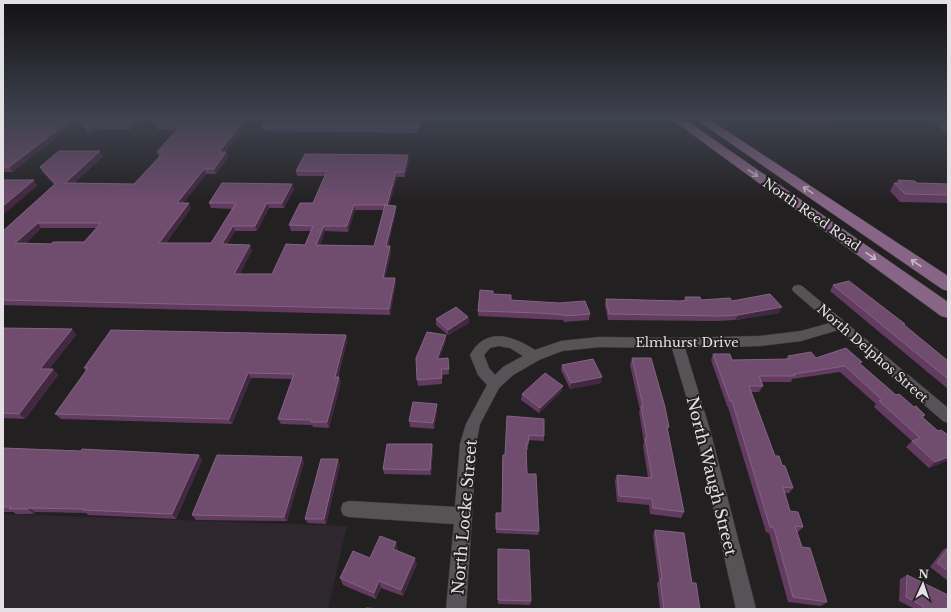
<svg xmlns="http://www.w3.org/2000/svg" width="951" height="612" viewBox="0 0 951 612" font-family="'Libre Baskerville',serif">
  <style>
    .built { fill: #2f272e }
    .lines { fill: none; stroke-linecap: round; stroke-linejoin: round }
    .street-casing { stroke: #403d40; stroke-width: 1 }
    .secondary-casing { stroke: #403d40; stroke-width: 1 }
    .primary-casing { stroke: #403d40; stroke-width: 1 }
    .street { fill: #565356; fill-rule: evenodd }
    .secondary { fill: #565356; fill-rule: evenodd }
    .primary { fill: #886586; fill-rule: evenodd }
    .wall { fill: #633b61; fill-rule: evenodd }
    .shaded-wall { fill: #432842 }
    .building { fill: #704c6f; stroke: #826481; fill-rule: evenodd }
    .oneway { stroke: #c8bcc7 }
    .labels { text-anchor: middle; stroke-width: 4; stroke-linejoin: round; paint-order: stroke }
    .street-label { font-size: 13px; fill: #e3e1e3; stroke: #232022 }
    .near-street-label { font-size: 16px; fill: #e3e1e3; stroke: #232022 }
  </style>
  <rect width="100%" height="100%" fill="#232022"/>
  <path class="built" d="M 3,514 L 347,526 L 328,609 L 3,609 Z"/>
  <g class="lines">
    <defs>
      <path id="street" d="M 798,285 L 802,286 L 948,408 L 948,423 L 943,421 L 838,330 L 801,341 L 760,346 L 685,348 L 710,430 L 756,609 L 736,609 L 696,430 L 672,348 L 599,347 L 562,351 L 539,360 L 513,375 L 499,388 L 480,424 L 476,444 L 472,516 L 466,609 L 446,609 L 454,524 L 349,517 L 343,515 L 341,509 L 343,503 L 349,501 L 455,507 L 460,444 L 466,424 L 487,385 L 478,375 L 470,355 C 486,326 513,336 535,350 L 561,341 L 599,337 L 677,338 L 760,336 L 801,331 L 830,323 L 794,292 L 792,289 L 794,286 ZM 499,346 L 510,348 L 523,356 L 503,367 L 495,375 L 489,368 L 484,355 L 490,348 Z"/>
      <path id="secondary" d="M 929,118 L 940,118 L 948,124 L 948,132 L 944,131 Z"/>
      <g id="primary">
        <path d="M 670,118 L 683,118 L 948,302 L 948,318 L 941,316 Z"/>
        <path d="M 694,118 L 707,118 L 948,276 L 948,291 L 942,289 Z"/>
      </g>
    </defs>
    <use href="#street" class="street-casing"/>
    <use href="#secondary" class="secondary-casing"/>
    <use href="#primary" class="primary-casing"/>
    <use href="#street" class="street"/>
    <use href="#secondary" class="secondary"/>
    <use href="#primary" class="primary"/>
  </g>
  <g class="wall">
    <path d="M 3,118 L 144,118 L 131,130 L 97,130 L 90,135 L 78,120 L 12,172 L 3,172 Z"/>
    <path d="M 147,118 L 251,118 L 225,152 L 228,157 L 216,174 L 206,174 L 183,203 L 191,208 L 166,243 L 211,243 L 233,209 L 211,208 L 209,203 L 294,189 L 284,208 L 269,208 L 257,231 L 235,231 L 227,244 L 252,250 L 240,274 L 272,274 L 305,245 L 311,231 L 291,231 L 289,225 L 313,203 L 325,176 L 297,176 L 296,171 L 409,160 L 405,177 L 397,177 L 389,206 L 396,211 L 388,246 L 390,246 L 391,252 L 385,278 L 395,278 L 396,283 L 390,315 L 3,305 L 3,231 L 55,185 L 43,172 L 40,167 L 103,156 L 74,183 L 134,184 L 159,157 L 157,152 L 177,130 L 159,130 ZM 355,210 L 384,210 L 374,246 L 320,245 L 325,231 L 348,232 ZM 41,228 L 96,228 L 84,242 L 51,244 L 25,244 Z"/>
    <path d="M 797,118 L 832,118 L 829,124 L 803,124 Z"/>
    <path d="M 421,119 L 418,133 L 263,131 L 262,126 Z"/>
    <path d="M 898,180 L 917,183 L 948,184 L 948,203 L 900,202 L 890,191 L 894,183 L 896,183 Z"/>
    <path d="M 833,285 L 904,325 L 948,361 L 948,389 L 830,291 Z"/>
    <path d="M 493,294 L 511,300 L 590,314 L 589,320 L 564,322 L 563,320 L 539,319 L 478,316 L 478,311 Z"/>
    <path d="M 685,297 L 701,300 L 732,301 L 779,313 L 735,320 L 716,321 L 608,320 L 605,305 L 606,299 L 680,301 L 684,301 Z"/>
    <path d="M 468,317 L 469,323 L 448,335 L 436,325 L 436,319 Z"/>
    <path d="M 3,328 L 72,329 L 76,335 L 49,369 L 53,369 L 58,375 L 25,419 L 3,418 Z"/>
    <path d="M 346,335 L 347,341 L 338,377 L 341,382 L 329,428 L 313,427 L 312,425 L 281,424 L 278,419 L 292,379 L 251,378 L 232,424 L 61,419 L 55,414 L 86,371 L 84,368 Z"/>
    <path d="M 446,341 L 439,358 L 448,358 L 449,374 L 442,375 L 442,384 L 418,386 L 417,380 Z"/>
    <path d="M 713,354 L 732,360 L 785,360 L 788,356 L 816,358 L 861,364 L 896,395 L 925,415 L 923,418 L 948,460 L 929,468 L 906,447 L 912,441 L 874,407 L 876,404 L 840,372 L 792,379 L 791,382 L 761,382 L 763,386 L 759,392 L 751,392 L 775,456 L 782,465 L 793,488 L 789,493 L 785,493 L 790,511 L 803,527 L 798,532 L 797,532 L 802,547 L 827,602 L 821,606 L 788,602 L 769,533 L 766,532 L 728,407 L 727,406 L 711,360 Z"/>
    <path d="M 632,358 L 669,427 L 667,430 L 684,512 L 681,518 L 650,514 L 649,505 L 617,502 L 615,481 L 617,475 L 648,478 L 643,445 L 644,442 L 639,412 L 640,410 L 630,365 Z"/>
    <path d="M 562,365 L 601,383 L 570,389 L 561,370 Z"/>
    <path d="M 562,391 L 539,413 L 521,400 L 522,394 Z"/>
    <path d="M 437,404 L 437,409 L 434,429 L 410,427 L 409,421 Z"/>
    <path d="M 507,416 L 544,436 L 544,441 L 528,440 L 528,450 L 526,449 L 527,474 L 539,531 L 538,535 L 496,533 L 496,513 L 502,513 L 502,461 L 503,455 L 505,455 Z"/>
    <path d="M 432,444 L 433,449 L 431,475 L 384,474 L 383,469 Z"/>
    <path d="M 3,448 L 81,451 L 199,455 L 202,460 L 176,519 L 88,515 L 86,513 L 35,512 L 34,514 L 16,514 L 13,512 L 3,512 Z"/>
    <path d="M 304,462 L 287,521 L 196,520 L 192,515 Z"/>
    <path d="M 340,464 L 326,524 L 308,523 L 305,519 Z"/>
    <path d="M 655,530 L 692,583 L 700,609 L 660,609 L 657,583 L 659,581 L 653,535 Z"/>
    <path d="M 948,547 L 948,581 L 930,567 L 943,550 Z"/>
    <path d="M 398,549 L 397,551 L 417,564 L 403,596 L 381,588 L 376,599 L 343,585 L 340,578 L 370,558 Z"/>
    <path d="M 498,549 L 531,601 L 530,605 L 498,604 Z"/>
    <path d="M 907,575 L 948,609 L 915,609 L 899,601 L 900,579 Z"/>
  </g>
  <g class="shaded-wall">
    <path d="M 73,118 L 77,118 L 78,120 L 12,172 L 9,167 Z"/>
    <path d="M 137,118 L 144,118 L 131,130 L 129,125 Z"/>
    <path d="M 246,118 L 251,118 L 221,157 L 219,152 Z"/>
    <path d="M 420,118 L 421,118 L 421,119 L 418,133 L 418,128 Z"/>
    <path d="M 94,125 L 97,130 L 90,135 L 88,130 Z"/>
    <path d="M 100,151 L 103,156 L 68,188 L 65,183 Z"/>
    <path d="M 226,152 L 228,157 L 216,174 L 214,169 Z"/>
    <path d="M 408,155 L 409,160 L 405,177 L 404,172 Z"/>
    <path d="M 204,169 L 206,174 L 180,208 L 177,203 Z"/>
    <path d="M 396,172 L 397,177 L 388,210 L 387,205 Z"/>
    <path d="M 34,180 L 37,186 L 3,215 L 3,206 Z"/>
    <path d="M 292,184 L 294,189 L 284,208 L 282,203 Z"/>
    <path d="M 189,203 L 191,208 L 162,248 L 159,243 Z"/>
    <path d="M 267,203 L 269,208 L 257,231 L 255,226 Z"/>
    <path d="M 354,205 L 355,210 L 348,232 L 347,226 Z"/>
    <path d="M 396,206 L 396,211 L 387,252 L 386,246 Z"/>
    <path d="M 38,223 L 41,228 L 20,249 L 15,243 Z"/>
    <path d="M 233,226 L 235,231 L 224,250 L 222,244 Z"/>
    <path d="M 324,226 L 325,231 L 318,250 L 316,245 Z"/>
    <path d="M 250,245 L 252,250 L 237,280 L 234,274 Z"/>
    <path d="M 390,246 L 391,252 L 384,283 L 383,278 Z"/>
    <path d="M 395,278 L 396,283 L 390,315 L 389,309 Z"/>
    <path d="M 782,307 L 779,313 L 735,320 L 738,315 Z"/>
    <path d="M 468,317 L 469,323 L 448,335 L 448,330 Z"/>
    <path d="M 72,329 L 76,335 L 45,374 L 40,369 Z"/>
    <path d="M 346,335 L 347,341 L 336,382 L 335,377 Z"/>
    <path d="M 446,335 L 446,341 L 437,364 L 437,359 Z"/>
    <path d="M 53,369 L 58,375 L 25,419 L 19,414 Z"/>
    <path d="M 248,373 L 251,378 L 232,424 L 229,419 Z"/>
    <path d="M 339,377 L 341,382 L 329,428 L 327,422 Z"/>
    <path d="M 602,377 L 601,383 L 570,389 L 571,383 Z"/>
    <path d="M 563,386 L 562,391 L 539,413 L 540,408 Z"/>
    <path d="M 437,404 L 437,409 L 434,429 L 433,423 Z"/>
    <path d="M 432,444 L 433,449 L 431,475 L 430,470 Z"/>
    <path d="M 199,455 L 202,460 L 176,519 L 172,514 Z"/>
    <path d="M 302,457 L 304,462 L 287,521 L 284,517 Z"/>
    <path d="M 948,457 L 948,460 L 929,468 L 935,462 Z"/>
    <path d="M 338,459 L 340,464 L 326,524 L 324,519 Z"/>
    <path d="M 29,508 L 35,512 L 34,514 L 28,509 Z"/>
    <path d="M 396,542 L 398,549 L 395,556 L 393,549 Z"/>
    <path d="M 415,558 L 417,564 L 403,596 L 401,590 Z"/>
    <path d="M 379,581 L 381,588 L 376,599 L 374,593 Z"/>
  </g>
  <g class="building">
    <path d="M 3,118 L 73,118 L 9,167 L 3,167 L 3,151 L 5,149 L 3,149 Z"/>
    <path d="M 78,118 L 137,118 L 129,125 L 94,125 L 88,130 Z"/>
    <path d="M 150,118 L 246,118 L 219,152 L 226,152 L 214,169 L 204,169 L 177,203 L 189,203 L 159,243 L 211,243 L 236,203 L 209,203 L 222,183 L 292,184 L 282,203 L 267,203 L 255,226 L 233,226 L 222,244 L 250,245 L 234,274 L 272,274 L 286,244 L 305,245 L 313,226 L 289,225 L 300,203 L 313,203 L 327,171 L 296,171 L 305,154 L 408,155 L 404,172 L 396,172 L 387,205 L 354,205 L 347,226 L 324,226 L 316,245 L 374,246 L 385,205 L 396,206 L 386,246 L 390,246 L 383,278 L 395,278 L 389,309 L 3,300 L 3,231 L 55,184 L 40,167 L 59,151 L 100,151 L 65,183 L 134,184 L 164,152 L 157,152 L 181,125 L 157,125 ZM 38,223 L 101,223 L 84,242 L 53,242 L 51,244 L 15,243 Z"/>
    <path d="M 268,118 L 420,118 L 418,128 L 262,126 Z"/>
    <path d="M 3,180 L 34,180 L 3,206 Z"/>
    <path d="M 898,180 L 915,181 L 917,183 L 948,184 L 948,195 L 905,194 L 894,183 L 901,183 Z"/>
    <path d="M 849,281 L 905,324 L 903,324 L 948,361 L 948,379 L 833,285 Z"/>
    <path d="M 480,290 L 493,291 L 493,294 L 511,295 L 511,300 L 559,303 L 585,301 L 590,314 L 565,316 L 564,315 L 539,313 L 478,311 Z"/>
    <path d="M 770,294 L 782,307 L 738,315 L 718,316 L 609,314 L 606,299 L 680,301 L 687,300 L 685,297 L 700,297 L 701,300 L 730,298 L 732,301 Z"/>
    <path d="M 456,307 L 468,317 L 448,330 L 436,319 Z"/>
    <path d="M 3,328 L 72,329 L 40,369 L 53,369 L 19,414 L 3,413 Z"/>
    <path d="M 111,330 L 346,335 L 335,377 L 339,377 L 327,422 L 311,422 L 311,420 L 278,419 L 294,374 L 248,373 L 229,419 L 55,414 L 88,368 L 84,368 Z"/>
    <path d="M 427,332 L 446,335 L 437,359 L 448,358 L 449,369 L 441,369 L 442,378 L 417,380 L 416,358 Z"/>
    <path d="M 846,348 L 862,362 L 859,363 L 896,395 L 899,394 L 914,407 L 916,406 L 925,415 L 921,416 L 938,431 L 941,430 L 948,435 L 948,457 L 935,462 L 912,441 L 920,438 L 879,401 L 882,400 L 845,366 L 794,374 L 795,376 L 759,376 L 763,386 L 749,386 L 775,456 L 779,456 L 782,465 L 785,466 L 793,488 L 783,487 L 790,511 L 798,512 L 803,527 L 795,526 L 802,547 L 810,548 L 827,602 L 793,597 L 774,528 L 770,527 L 732,401 L 730,401 L 713,354 L 730,354 L 732,360 L 791,359 L 788,356 L 811,352 L 816,358 Z"/>
    <path d="M 632,358 L 651,358 L 665,407 L 669,427 L 667,427 L 684,512 L 653,508 L 652,499 L 619,496 L 617,475 L 652,478 L 645,438 L 647,438 L 641,406 L 643,406 Z"/>
    <path d="M 593,359 L 602,377 L 571,383 L 562,365 Z"/>
    <path d="M 545,373 L 563,386 L 540,408 L 522,394 Z"/>
    <path d="M 413,402 L 437,404 L 433,423 L 409,421 Z"/>
    <path d="M 507,416 L 544,419 L 544,436 L 529,435 L 528,444 L 526,444 L 527,474 L 536,474 L 539,531 L 496,529 L 496,513 L 502,513 L 503,455 L 505,455 Z"/>
    <path d="M 387,444 L 432,444 L 430,470 L 383,469 Z"/>
    <path d="M 3,448 L 81,451 L 82,449 L 199,455 L 172,514 L 83,510 L 84,509 L 29,508 L 28,509 L 9,509 L 11,507 L 3,507 Z"/>
    <path d="M 217,455 L 302,457 L 284,517 L 192,515 Z"/>
    <path d="M 321,459 L 338,459 L 324,519 L 305,519 Z"/>
    <path d="M 655,530 L 684,533 L 692,583 L 696,583 L 700,609 L 664,609 L 660,579 L 662,579 Z"/>
    <path d="M 380,536 L 396,542 L 393,549 L 415,558 L 401,590 L 379,581 L 374,593 L 340,578 L 353,551 L 370,558 Z"/>
    <path d="M 948,548 L 948,571 L 937,563 Z"/>
    <path d="M 498,549 L 529,550 L 531,601 L 498,600 Z"/>
    <path d="M 907,575 L 948,595 L 948,609 L 923,609 L 923,606 L 906,597 Z"/>
    <path d="M 366,608 L 383,609 L 365,609 Z"/>
  </g>
  <defs><path id="oneway-shaft" d="M-6 0H5M1.5-3L5.5 0L1.5 3" fill="none" stroke-width="1.6" stroke-linecap="round" stroke-linejoin="round"/></defs>
  <g class="oneway">
    <use href="#oneway-shaft" transform="translate(753 173) rotate(35)"/>
    <use href="#oneway-shaft" transform="translate(808 190) rotate(-146)"/>
    <use href="#oneway-shaft" transform="translate(871 256) rotate(35)"/>
    <use href="#oneway-shaft" transform="translate(916 263) rotate(-146)"/>
  </g>
  <linearGradient id="sky" x2="0" y2="1"><stop stop-color="#131213"/><stop offset="0.58" stop-color="#3f424f"/><stop offset="1" stop-color="#3f424f" stop-opacity="0"/></linearGradient>
  <rect width="951" height="203" fill="url(#sky)"/>
  <g class="labels">
    <g class="street-label">
      <text transform="translate(812 214) rotate(35)" y="5">North Reed Road</text>
      <text x="687" y="347">Elmhurst Drive</text>
      <text transform="translate(873 353) rotate(41)" y="5">North Delphos Street</text>
    </g>
    <g class="near-street-label">
      <text transform="translate(712 476) rotate(76)" y="6">North Waugh Street</text>
      <text transform="translate(464 517) rotate(-85)" y="6">North Locke Street</text>
    </g>
  </g>
  <rect width="951" height="612" fill="none" stroke="#e3e1e3" stroke-width="8"/>
  <g transform="translate(923 584) rotate(3)" stroke="#232022" stroke-width="3" paint-order="stroke">
  <path d="M0-3L7 15L0 10L-7 15Z" fill="#e3e1e3"/>
  <text y="-6" font-size="11" font-weight="bold" text-anchor="middle" fill="#e3e1e3">N</text>
  </g>
</svg>
